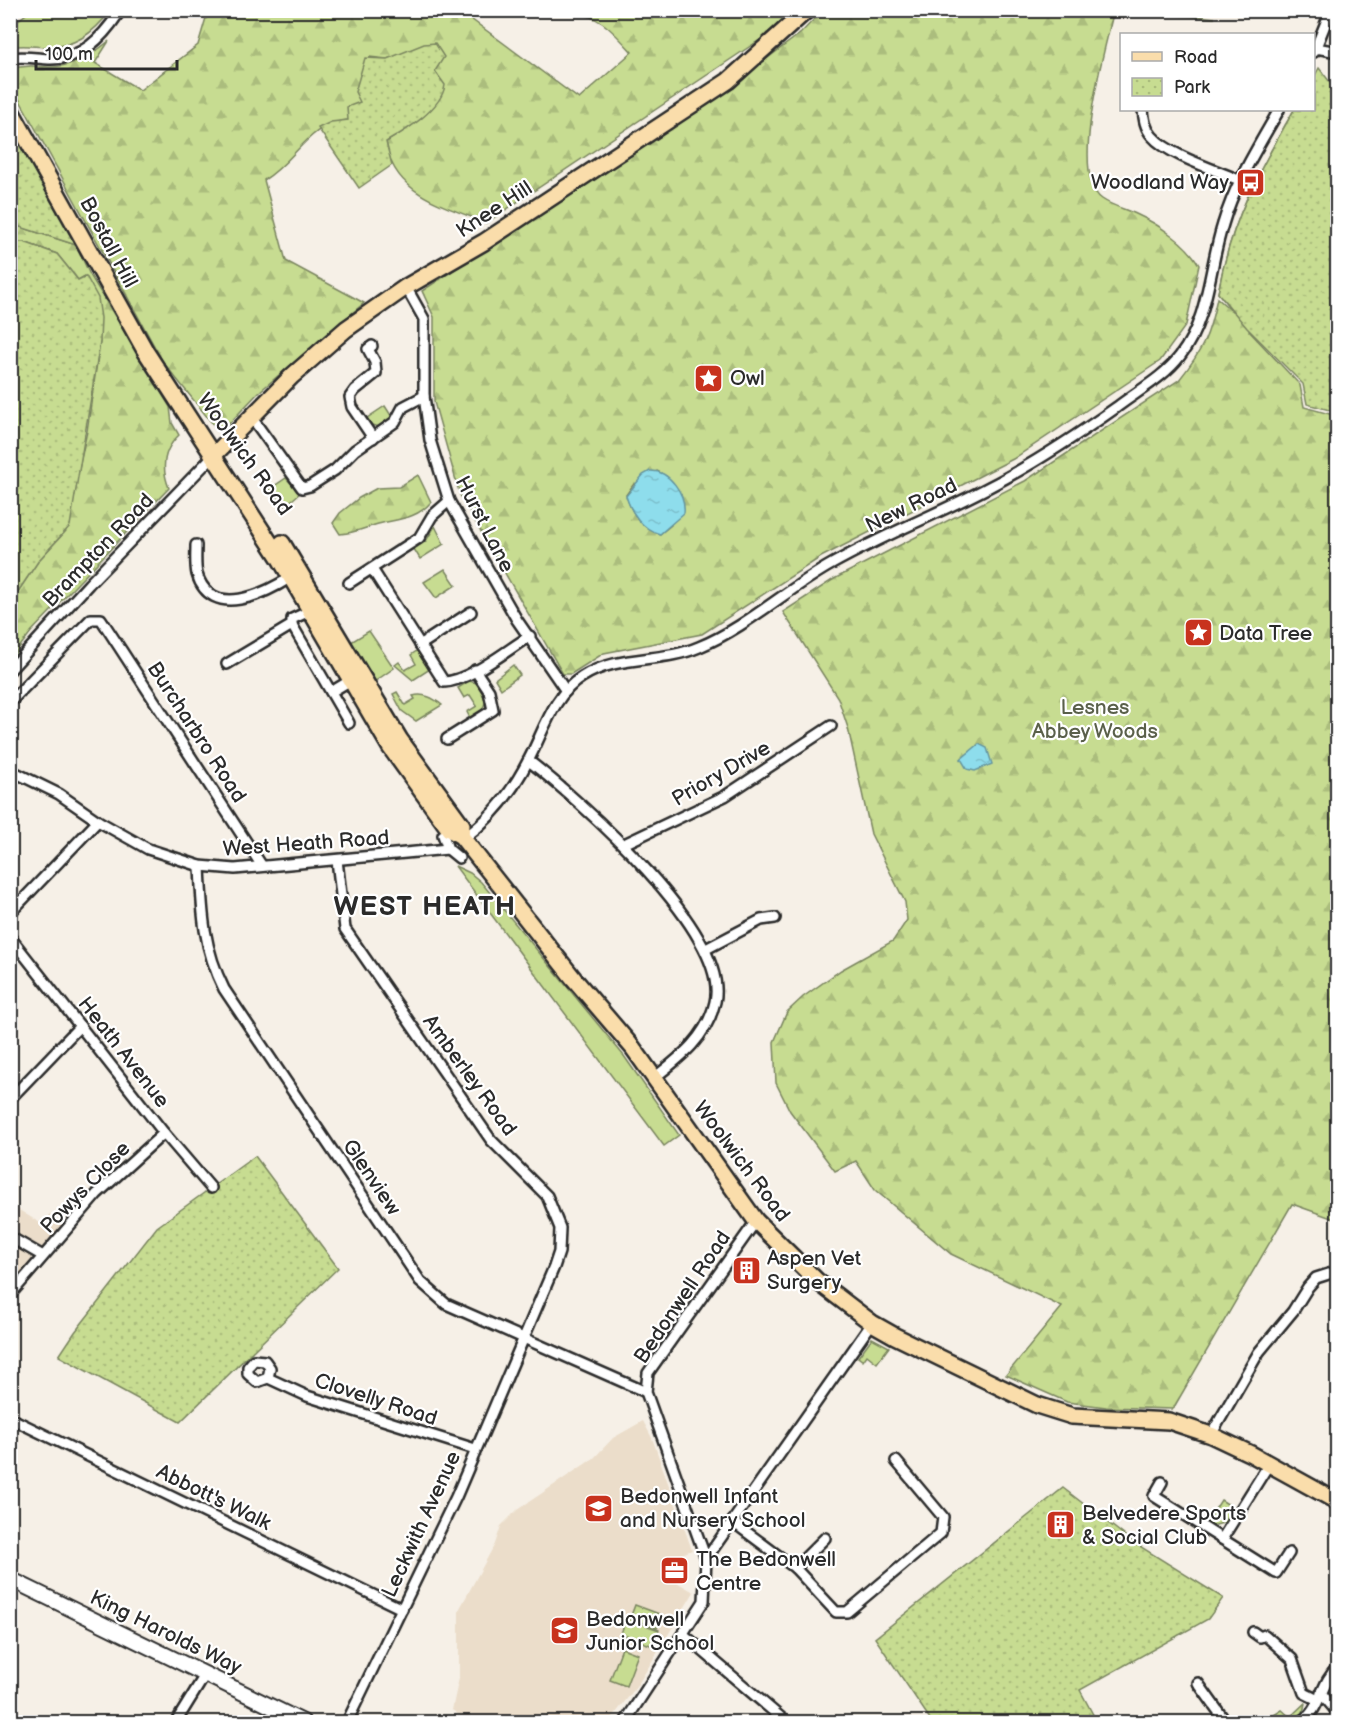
<svg xmlns="http://www.w3.org/2000/svg" width="1348" height="1733" viewBox="0 0 1348 1733" font-family="'Balsamiq Sans',sans-serif">
  <style>
    .built { fill: #ebddca }
    .grass { fill: #c7dc91; stroke: #79845e; stroke-width: 1.5 }
    .forest { fill: url(#forest-firs); stroke: #79845e; stroke-width: 1.5; fill-rule: evenodd }
    .park { fill: url(#park-dots); stroke: #79845e; stroke-width: 1.5 }
    .water { fill: url(#water-ripples); stroke: #66969f; stroke-width: 1.5 }
    .lines { fill: none; stroke-linecap: round; stroke-linejoin: round }
    .street-casing { stroke: #2b2b2b; stroke-width: 14 }
    .secondary-casing { stroke: #2b2b2b; stroke-width: 18 }
    .primary-casing { stroke: #2b2b2b; stroke-width: 20 }
    .street { stroke: #fff; stroke-width: 9 }
    .secondary { stroke: #fff; stroke-width: 14 }
    .primary { stroke: #faddab; stroke-width: 15 }
    .labels { text-anchor: middle; stroke-width: 4.5; stroke-linejoin: round; paint-order: stroke }
    .poi-label { font-size: 21px; fill: #2b2b2b; stroke: #fff; text-anchor: start }
    .street-label { font-size: 21px; fill: #2b2b2b; stroke: #fff }
    .park-label { font-size: 21px; fill: #5a604a; stroke: #fff }
    .district-label { font-size: 27px; font-weight: bold; letter-spacing: 1.5px; fill: #2b2b2b; stroke: #fff }
  </style>
  <defs>
    <pattern id="forest-firs" width="22" height="20" patternUnits="userSpaceOnUse" patternTransform="scale(1.5)"><rect width="22" height="20" fill="#c7dc91"/><path d="M5 1l3.5 6h-7zM16 11l3.5 6h-7z" fill="#abbd7d"/></pattern>
    <pattern id="park-dots" width="8" height="8" patternUnits="userSpaceOnUse" patternTransform="scale(1.5)"><rect width="8" height="8" fill="#c7dc91"/><path d="M2 2h.1M6 6h.1" fill="none" stroke="#abbd7d" stroke-width="1.8" stroke-linecap="round"/></pattern>
    <pattern id="water-ripples" width="26" height="14" patternUnits="userSpaceOnUse" patternTransform="scale(1.5)"><rect width="26" height="14" fill="#8eddec"/><path d="M2 4q2-2 4 0t4 0M15 11q2-2 4 0t4 0" fill="none" stroke="#7bbecb"/></pattern>
  </defs>
  <rect width="100%" height="100%" fill="#f6f0e7"/>
  <filter id="ink" filterUnits="userSpaceOnUse"><feTurbulence type="fractalNoise" baseFrequency=".0167" numOctaves="2"/><feDisplacementMap in="SourceGraphic" scale="12" xChannelSelector="R" yChannelSelector="G"/><feConvolveMatrix kernelMatrix="1 2 1 2 8 2 1 2 1" color-interpolation-filters="sRGB"/></filter>
  <g filter="url(#ink)">
    <g class="built">
      <path d="M 11,1205 L 40,1223 L 50,1214 L 63,1225 L 11,1286 Z"/>
      <path d="M 643,1421 L 652,1438 L 692,1550 L 664,1561 L 662,1574 L 694,1592 L 637,1686 L 609,1722 L 470,1722 L 452,1710 L 459,1678 L 459,1610 L 495,1544 L 501,1526 L 517,1510 L 594,1458 L 613,1438 Z"/>
    </g>
    <g class="grass">
      <path d="M 30,11 L 110,11 C 95,32 75,47 48,47 C 35,47 23,44 11,47 L 12,25 Z"/>
      <path d="M 385,406 L 392,417 L 380,427 L 371,425 L 367,418 Z"/>
      <path d="M 286,478 L 300,493 L 285,506 L 270,489 Z"/>
      <path d="M 435,526 L 444,544 L 420,559 L 414,549 L 426,541 Z"/>
      <path d="M 445,569 L 456,585 L 436,598 L 424,582 Z"/>
      <path d="M 369,631 L 394,668 L 374,682 L 351,642 Z"/>
      <path d="M 418,650 L 430,669 L 413,680 L 395,665 L 399,662 L 405,670 L 416,664 L 411,655 Z"/>
      <path d="M 513,665 L 520,675 L 501,689 L 495,679 Z"/>
      <path d="M 469,681 L 477,683 L 486,701 L 482,710 L 470,718 L 467,712 L 477,706 L 470,695 L 464,698 L 458,688 Z"/>
      <path d="M 397,692 L 405,705 L 415,699 L 413,696 C 424,693 433,698 442,705 L 416,721 L 402,711 L 393,694 Z"/>
      <path d="M 455,866 L 470,873 L 481,882 L 624,1056 L 679,1135 L 664,1146 Z"/>
      <path d="M 872,1338 L 889,1347 L 877,1363 L 867,1355 L 863,1361 L 858,1357 Z"/>
      <path d="M 1221,1500 L 1234,1508 L 1223,1523 L 1212,1526 L 1207,1522 Z"/>
      <path d="M 635,1605 L 662,1615 L 657,1628 L 630,1618 Z"/>
      <path d="M 626,1618 L 659,1630 L 653,1646 L 621,1634 Z"/>
      <path d="M 622,1648 L 638,1654 L 626,1686 L 610,1680 Z"/>
      <path d="M 1305,1703 L 1303,1713 L 1289,1722 L 1279,1722 L 1274,1715 L 1282,1710 L 1290,1717 Z"/>
    </g>
    <g class="forest">
      <path d="M 1147,10 L 1215,18 L 1116,11 L 1112,18 C 1104,52 1069,176 1102,199 C 1112,206 1125,209 1136,214 C 1158,224 1187,243 1199,265 L 1186,325 L 1160,361 L 1013,459 L 821,557 L 702,634 L 604,653 L 571,674 L 563,674 L 460,495 L 434,402 L 434,317 L 422,291 L 713,99 L 801,33 L 822,11 ZM 657,471 L 666,476 L 681,495 L 671,525 L 660,534 C 642,530 631,512 626,495 L 633,485 Z"/>
      <path d="M 208,11 L 460,11 L 579,99 L 632,52 C 611,29 600,15 567,11 L 684,11 L 691,18 L 698,11 L 790,11 L 767,35 L 486,223 C 444,205 392,194 386,142 C 405,131 442,108 444,85 L 435,71 L 403,54 L 387,59 L 370,57 L 360,102 L 348,120 C 307,124 297,160 264,180 L 286,261 L 364,303 L 259,392 L 222,431 L 216,428 L 163,362 L 11,84 L 10,69 C 25,65 34,66 48,67 C 71,68 92,55 109,41 L 95,63 L 140,90 L 198,45 Z"/>
      <path d="M 1314,77 L 1323,108 L 1249,331 L 1300,385 L 1304,407 L 1337,416 L 1337,1220 L 1292,1204 L 1173,1409 L 1106,1407 L 1067,1402 L 1006,1375 L 1062,1307 L 951,1254 L 875,1190 L 856,1161 L 835,1171 L 790,1111 L 776,1083 L 774,1042 L 787,1012 L 803,997 L 841,970 L 893,941 L 907,920 L 905,902 L 871,834 L 848,728 L 838,698 L 783,612 L 834,579 L 1025,481 L 1179,380 C 1203,350 1209,336 1217,298 L 1233,312 L 1218,293 C 1231,220 1258,172 1294,110 L 1314,110 Z"/>
      <path d="M 11,224 L 76,245 L 90,275 L 170,407 L 172,423 L 179,435 C 163,450 161,468 169,488 L 31,632 L 11,658 L 11,602 L 39,560 L 66,531 L 87,431 L 100,342 L 85,276 L 78,280 L 57,254 L 24,242 L 11,242 Z"/>
      <path d="M 418,475 L 431,502 C 417,519 398,519 378,524 C 365,528 355,533 340,534 L 333,523 L 340,513 L 359,498 L 377,488 L 399,487 Z"/>
    </g>
    <g class="park">
      <path d="M 435,43 L 444,57 L 435,71 L 445,85 C 442,109 405,131 386,142 L 392,165 L 359,188 L 318,128 L 331,122 L 348,120 L 347,107 L 360,102 L 355,92 L 365,58 L 387,59 L 424,44 Z"/>
      <path d="M 1319,68 L 1337,91 L 1337,412 L 1307,404 L 1303,384 L 1247,328 L 1218,293 C 1231,220 1258,172 1294,110 L 1314,110 L 1314,77 Z"/>
      <path d="M 10,124 L 76,245 L 11,224 Z"/>
      <path d="M 10,242 L 24,242 L 57,254 L 78,280 L 86,276 L 98,298 L 101,318 L 100,342 L 70,526 L 39,560 L 11,602 Z"/>
      <path d="M 255,1156 L 338,1268 L 180,1422 L 59,1356 L 75,1332 L 157,1227 Z"/>
      <path d="M 1063,1488 L 1133,1542 L 1223,1598 L 1208,1619 L 1080,1690 L 1097,1722 L 932,1722 L 875,1638 Z"/>
    </g>
    <g class="water">
      <path d="M 650,471 C 670,470 686,495 684,513 L 660,534 C 642,530 631,512 626,496 L 643,475 Z"/>
      <path d="M 979,744 L 987,748 L 992,764 L 975,771 L 967,769 L 961,759 Z"/>
    </g>
    <g class="lines">
      <defs>
        <g id="street">
          <path d="M 1316,48 L 1338,52"/>
          <path d="M 1314,52 L 1331,10"/>
          <path d="M 10,58 C 24,56 35,58 49,59 C 81,60 102,38 118,14"/>
          <path d="M 1143,110 C 1144,119 1145,128 1152,136 C 1168,155 1216,170 1239,180"/>
          <path d="M 406,287 L 424,319 L 424,396 L 430,440 L 449,501 L 517,620 L 566,691"/>
          <path d="M 372,346 L 368,349 L 375,362 L 376,373 L 355,390 L 350,397 L 352,407 L 373,438"/>
          <path d="M 252,418 L 302,488 L 310,486 L 335,470 L 355,450 L 395,422 L 403,407 L 424,396"/>
          <path d="M 196,545 C 196,555 195,565 197,574 C 211,621 266,593 291,577"/>
          <path d="M 372,569 L 444,682 C 470,681 508,649 530,636"/>
          <path d="M 349,583 L 419,538 L 432,516 L 449,501"/>
          <path d="M 292,625 L 349,723"/>
          <path d="M 420,645 L 471,612"/>
          <path d="M 227,664 L 292,625 L 292,619 L 312,610"/>
          <path d="M 10,670 L 89,584 L 213,456"/>
          <path d="M 331,692 L 351,680"/>
          <path d="M 10,702 L 91,619 L 101,619 L 262,866"/>
          <path d="M 447,739 L 493,710 L 489,691 L 475,670"/>
          <path d="M 529,761 C 579,800 731,933 715,1002 C 707,1037 681,1057 654,1078"/>
          <path d="M 10,770 L 59,794 L 98,821 L 148,849 L 200,866 L 235,869 L 448,849"/>
          <path d="M 443,835 L 448,849 L 459,858"/>
          <path d="M 463,839 C 492,818 513,791 529,759 C 544,731 553,695 582,677 C 618,654 662,663 699,647 C 747,627 787,589 832,564 C 883,535 938,514 989,487 C 1034,464 1076,436 1117,407 C 1138,391 1164,377 1180,356 C 1209,319 1209,267 1223,224 C 1235,183 1258,147 1279,110"/>
          <path d="M 624,844 L 725,796 L 831,726"/>
          <path d="M 337,860 L 345,929 L 491,1140 L 547,1196 L 560,1228 L 559,1252 L 554,1267 L 456,1497 L 347,1722"/>
          <path d="M 200,866 C 202,912 203,947 224,989 L 420,1281 L 446,1304 L 646,1392"/>
          <path d="M 10,913 L 98,821"/>
          <path d="M 10,937 L 164,1133 L 211,1188"/>
          <path d="M 706,949 L 761,920 L 775,918"/>
          <path d="M 10,1099 L 80,1026"/>
          <path d="M 10,1237 L 43,1256"/>
          <path d="M 10,1295 L 97,1194 L 164,1133"/>
          <path d="M 268,1378 L 270,1368 L 265,1361 L 254,1360 L 248,1367 L 248,1374 L 257,1382 L 268,1378 L 307,1396 L 475,1449"/>
          <path d="M 10,1418 L 402,1609"/>
          <path d="M 1211,1435 L 1259,1352 L 1293,1311 L 1308,1287 L 1316,1278 L 1338,1271"/>
          <path d="M 1162,1482 L 1154,1496 L 1222,1539 L 1269,1464"/>
          <path d="M 733,1522 L 795,1568 L 836,1612 L 847,1612 L 941,1533 L 943,1517 L 896,1461"/>
          <path d="M 1222,1539 L 1276,1573 L 1289,1553"/>
          <path d="M 706,1559 L 872,1323"/>
          <path d="M 795,1568 L 825,1538"/>
          <path d="M 1253,1632 L 1260,1637 L 1265,1635 L 1292,1659 L 1304,1693 L 1318,1700"/>
          <path d="M 683,1634 L 786,1722"/>
          <path d="M 1198,1683 L 1226,1722"/>
          <path d="M 1321,1693 L 1338,1713"/>
          <path d="M 176,1722 L 205,1675"/>
          <path d="M 625,1722 L 704,1601 L 706,1559 L 646,1392 L 648,1373 L 756,1221"/>
          <path d="M 1301,1722 C 1321,1710 1320,1683 1338,1667"/>
        </g>
        <path id="secondary" d="M 10,1579 L 303,1722"/>
        <g id="primary">
          <path d="M 10,109 L 146,352 L 279,557 L 390,747 L 449,829 L 461,836 L 574,979 L 633,1048 L 756,1221 L 817,1281 L 872,1323 L 895,1336 L 1037,1405 L 1072,1416 L 1169,1421 L 1211,1435 L 1251,1454 L 1338,1502"/>
          <path d="M 213,456 L 292,376 L 346,329 L 406,287 L 484,242 L 728,81 L 807,10"/>
          <path d="M 282,543 L 400,740 L 462,825 L 461,836"/>
        </g>
      </defs>
      <use href="#street" class="street-casing"/>
      <use href="#secondary" class="secondary-casing"/>
      <use href="#primary" class="primary-casing"/>
      <use href="#street" class="street"/>
      <use href="#secondary" class="secondary"/>
      <use href="#primary" class="primary"/>
    </g>
  </g>
  <defs>
    <symbol id="bus-square" viewBox="-11 -11 22 22"><rect x="-9" y="-9" width="18" height="18" rx="4" fill="#c8321e" stroke="#fff"/><path d="M-5-6H5V4H4V6H2V4H-2V6H-4V4H-5ZM-3.5-4V0h7V-4ZM-3.5 1.2v1.5H-2V1.2ZM2 1.2v1.5H3.5V1.2Z" fill="#fff"/></symbol>
    <symbol id="sight-square" viewBox="-11 -11 22 22"><rect x="-9" y="-9" width="18" height="18" rx="4" fill="#c8321e" stroke="#fff"/><path d="M0-6L1.8-2.2L6-1.7L2.9 1.2L3.7 5.4L0 3.3L-3.7 5.4L-2.9 1.2L-6-1.7L-1.8-2.2Z" fill="#fff"/></symbol>
    <symbol id="building-square" viewBox="-11 -11 22 22"><rect x="-9" y="-9" width="18" height="18" rx="4" fill="#c8321e" stroke="#fff"/><path d="M-4-6H4V6H1V3H-1V6H-4ZM-2.5-4.3h1.7v1.8h-1.7ZM.8-4.3h1.7v1.8H.8ZM-2.5-1h1.7V.8h-1.7ZM.8-1h1.7V.8H.8Z" fill="#fff"/></symbol>
    <symbol id="school-square" viewBox="-11 -11 22 22"><rect x="-9" y="-9" width="18" height="18" rx="4" fill="#c8321e" stroke="#fff"/><path d="M0-5L7-2L0 1L-7-2ZM-4 1L0 2.5L4 1V4Q0 6-4 4Z" fill="#fff"/></symbol>
    <symbol id="office-square" viewBox="-11 -11 22 22"><rect x="-9" y="-9" width="18" height="18" rx="4" fill="#c8321e" stroke="#fff"/><path d="M-6-3h4V-5.5h4V-3h4V5H-6ZM-1-4.5V-3h2v-1.5ZM-6 0V1H6V0Z" fill="#fff"/></symbol>
  </defs>
  <g fill-rule="evenodd">
    <use href="#bus-square" x="1234" y="166" width="33" height="33"/>
    <use href="#sight-square" x="692" y="362" width="33" height="33"/>
    <use href="#sight-square" x="1182" y="616" width="33" height="33"/>
    <use href="#building-square" x="730" y="1254" width="33" height="33"/>
    <use href="#school-square" x="582" y="1492" width="33" height="33"/>
    <use href="#building-square" x="1044" y="1508" width="33" height="33"/>
    <use href="#office-square" x="658" y="1554" width="33" height="33"/>
    <use href="#school-square" x="548" y="1614" width="33" height="33"/>
  </g>
  <g class="labels">
    <g class="poi-label">
      <text x="1229" y="189" text-anchor="end">Woodland Way</text>
      <text x="730" y="385">Owl</text>
      <text x="1219" y="640">Data Tree</text>
      <text x="767" y="1265">Aspen Vet<tspan x="767" dy="24">Surgery</tspan></text>
      <text x="620" y="1503">Bedonwell Infant<tspan x="620" dy="24">and Nursery School</tspan></text>
      <text x="1082" y="1520">Belvedere Sports<tspan x="1082" dy="24">&amp; Social Club</tspan></text>
      <text x="696" y="1566">The Bedonwell<tspan x="696" dy="24">Centre</tspan></text>
      <text x="586" y="1626">Bedonwell<tspan x="586" dy="24">Junior School</tspan></text>
    </g>
    <g class="street-label">
      <text transform="translate(494 209) rotate(-33)" y="7">Knee Hill</text>
      <text transform="translate(109 242) rotate(62)" y="7">Bostall Hill</text>
      <text transform="translate(245 454) rotate(54)" y="7">Woolwich Road</text>
      <text transform="translate(911 505) rotate(-26)" y="7">New Road</text>
      <text transform="translate(485 524) rotate(63)" y="7">Hurst Lane</text>
      <text transform="translate(98 550) rotate(-46)" y="7">Brampton Road</text>
      <text transform="translate(197 732) rotate(57)" y="7">Burcharbro Road</text>
      <text transform="translate(721 773) rotate(-30)" y="7">Priory Drive</text>
      <text transform="translate(306 843) rotate(-4)" y="7">West Heath Road</text>
      <text transform="translate(124 1052) rotate(52)" y="7">Heath Avenue</text>
      <text transform="translate(470 1075) rotate(54)" y="7">Amberley Road</text>
      <text transform="translate(742 1161) rotate(53)" y="7">Woolwich Road</text>
      <text transform="translate(372 1177) rotate(56)" y="7">Glenview</text>
      <text transform="translate(85 1187) rotate(-46)" y="7">Powys Close</text>
      <text transform="translate(682 1297) rotate(-56)" y="7">Bedonwell Road</text>
      <text transform="translate(376 1399) rotate(18)" y="7">Clovelly Road</text>
      <text transform="translate(214 1497) rotate(26)" y="7">Abbott's Walk</text>
      <text transform="translate(421 1524) rotate(-65)" y="7">Leckwith Avenue</text>
      <text transform="translate(166 1632) rotate(26)" y="7">King Harolds Way</text>
    </g>
    <g class="park-label">
      <text x="1095" y="714">Lesnes<tspan x="1095" dy="24">Abbey Woods</tspan></text>
    </g>
    <g class="district-label">
      <text x="425" y="915">WEST HEATH</text>
    </g>
  </g>
  <rect width="1348" height="1733" fill="none" stroke="#fff" stroke-width="36"/>
  <rect x="18" y="18" width="1312" height="1697" fill="none" stroke="#2b2b2b" stroke-width="2" filter="url(#ink)"/>
  <rect x="1120" y="33" width="195" height="78" fill="#ffffff" stroke="#aaaaaa" stroke-width="1.5"/>
  <rect x="1132" y="52" width="30" height="9" fill="#faddab" stroke="#aaaaaa" stroke-width="1.5"/>
  <text x="1174" y="63" font-size="18" fill="#2b2b2b">Road</text>
  <rect x="1132" y="78" width="30" height="18" fill="url(#park-dots)" stroke="#aaaaaa" stroke-width="1.5"/>
  <text x="1174" y="93" font-size="18" fill="#2b2b2b">Park</text>
  <path d="M36 60v9h141v-9" fill="none" stroke="#2b2b2b" stroke-width="3"/>
  <text x="45" y="60" font-size="18" fill="#2b2b2b" stroke="#ffffff" stroke-width="4.5" paint-order="stroke">100 m</text>
</svg>
